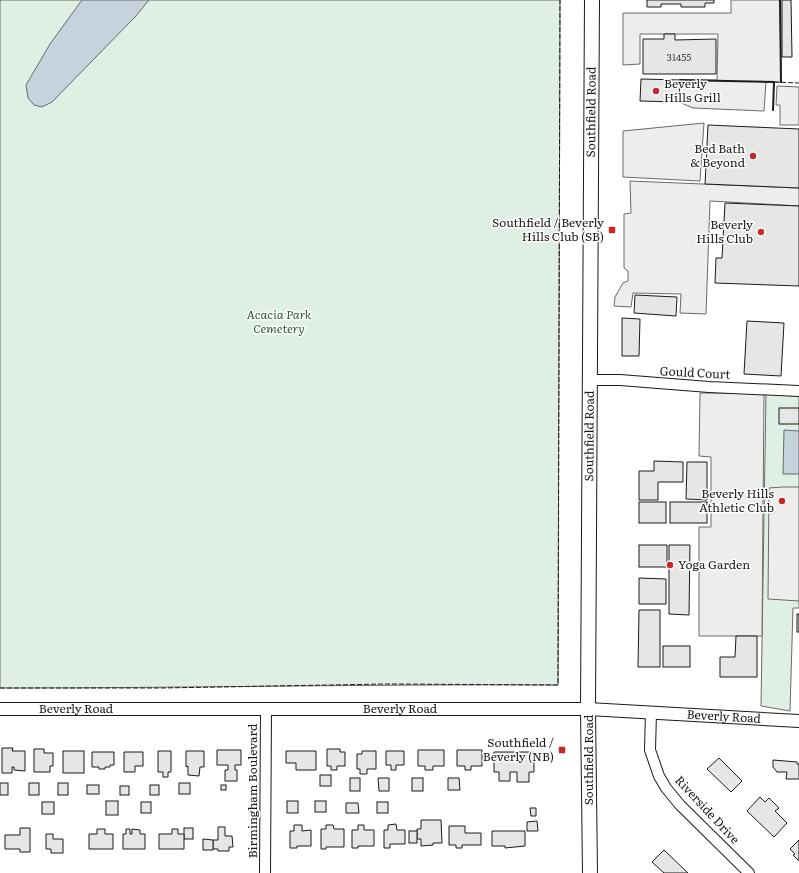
<svg xmlns="http://www.w3.org/2000/svg" width="799" height="873" viewBox="0 0 799 873" font-family="Literata,serif">
  <style>
    .green { fill: #e0efe3; stroke: #6a6a6a }
    .parking { fill: #ededed; stroke: #6a6a6a }
    .water { fill: #c6d2dc; stroke: #6a6a6a }
    .building { fill: #e6e6e6; stroke: #1a1a1a }
    .lines { fill: none; stroke-linecap: round; stroke-linejoin: round }
    .minor-casing { stroke: #1a1a1a; stroke-width: 12 }
    .tertiary-casing { stroke: #1a1a1a; stroke-width: 14 }
    .secondary-casing { stroke: #1a1a1a; stroke-width: 16 }
    .minor { stroke: #fff; stroke-width: 10 }
    .tertiary { stroke: #fff; stroke-width: 12 }
    .secondary { stroke: #fff; stroke-width: 14 }
    .fence { stroke: #1a1a1a; stroke-width: 1; stroke-dasharray: 5 2; stroke-linecap: butt }
    .wall { stroke: #1a1a1a; stroke-width: 2 }
    .poi-dot { fill: #c62828; stroke: #fff; stroke-width: 1.5 }
    .labels { text-anchor: middle; stroke-width: 3; stroke-linejoin: round; paint-order: stroke }
    .number-label { font-size: 10px; fill: #4d4d4d }
    .poi-label { font-size: 12px; fill: #1a1a1a; stroke: #fff; text-anchor: end }
    .street-label { font-size: 12px; fill: #1a1a1a; stroke: #fff }
    .park-label { font-size: 12px; font-style: italic; fill: #2b5a34; stroke: #fff }
  </style>
  <rect width="100%" height="100%" fill="#fff"/>
  <g class="green">
    <path d="M 0,0 L 560,0 L 558,685 C 372,684 186,688 0,688 Z"/>
    <path d="M 766,392 L 799,395 L 799,608 L 793,608 L 790,711 L 761,706 Z"/>
  </g>
  <g class="parking">
    <path d="M 731,0 L 780,0 L 781,82 L 766,82 L 764,111 L 693,108 L 679,102 L 680,80 L 717,80 L 718,34 L 640,34 L 640,64 L 623,65 L 623,13 L 731,13 Z"/>
    <path d="M 777,86 L 799,87 L 799,125 L 780,125 L 780,105 L 776,105 Z"/>
    <path d="M 704,123 L 700,181 L 623,177 L 623,131 Z"/>
    <path d="M 630,181 L 799,188 L 799,206 L 710,201 L 706,314 L 680,313 L 681,294 L 633,293 L 631,307 L 614,306 L 615,297 L 623,283 L 628,281 L 628,271 L 624,268 L 624,214 L 631,213 Z"/>
    <path d="M 700,393 L 764,393 L 762,636 L 699,636 L 699,527 L 711,527 L 711,457 L 699,456 Z"/>
    <path d="M 783,487 L 799,487 L 799,601 L 768,599 L 769,488 Z"/>
  </g>
  <g class="water">
    <path d="M 82,0 L 149,0 L 135,17 L 52,102 L 42,107 L 34,105 L 28,98 L 26,85 L 50,44 Z"/>
    <path d="M 784,430 L 799,431 L 799,474 L 783,474 Z"/>
  </g>
  <g class="building">
    <path d="M 647,0 L 714,0 L 714,3 L 705,3 L 705,7 L 681,7 L 681,4 L 661,4 L 661,7 L 647,7 Z"/>
    <path d="M 782,0 L 791,0 L 792,57 L 782,57 Z"/>
    <path d="M 664,34 L 675,34 L 675,40 L 716,39 L 716,74 L 643,74 L 643,39 L 664,39 Z"/>
    <path d="M 641,79 L 680,80 L 679,102 L 640,101 Z"/>
    <path d="M 708,125 L 799,129 L 799,188 L 705,184 Z"/>
    <path d="M 725,203 L 799,206 L 799,286 L 715,283 L 716,258 L 722,258 Z"/>
    <path d="M 635,295 L 677,297 L 676,316 L 634,313 Z"/>
    <path d="M 622,318 L 640,319 L 639,356 L 622,356 Z"/>
    <path d="M 747,321 L 784,323 L 781,376 L 744,374 Z"/>
    <rect x="779" y="408" width="20" height="16"/>
    <path d="M 654,461 L 683,462 L 683,482 L 658,482 L 658,500 L 639,500 L 639,471 L 654,471 Z"/>
    <path d="M 687,462 L 707,462 L 707,500 L 686,499 Z"/>
    <rect x="639" y="502" width="27" height="21"/>
    <rect x="670" y="502" width="37" height="21"/>
    <rect x="639" y="545" width="28" height="22"/>
    <path d="M 669,545 L 690,545 L 689,615 L 669,614 Z"/>
    <path d="M 639,578 L 666,579 L 666,604 L 639,604 Z"/>
    <path d="M 639,610 L 660,610 L 660,667 L 638,667 Z"/>
    <rect x="797" y="614" width="2" height="18"/>
    <path d="M 736,636 L 757,636 L 757,677 L 720,677 L 720,657 L 735,657 Z"/>
    <rect x="663" y="646" width="27" height="21"/>
    <path d="M 2,748 L 13,748 L 12,751 L 25,751 L 25,771 L 14,770 L 14,767 L 12,767 L 12,773 L 2,773 Z"/>
    <path d="M 34,749 L 44,749 L 44,753 L 53,753 L 53,766 L 50,766 L 50,772 L 34,772 Z"/>
    <path d="M 327,749 L 340,749 L 340,752 L 345,752 L 345,766 L 337,766 L 337,770 L 331,770 L 331,766 L 327,766 Z"/>
    <path d="M 217,750 L 241,750 L 241,765 L 235,765 L 235,770 L 237,770 L 237,781 L 225,781 L 225,770 L 228,770 L 228,765 L 217,765 Z"/>
    <path d="M 418,750 L 444,750 L 444,766 L 433,766 L 433,770 L 425,770 L 425,766 L 418,766 Z"/>
    <path d="M 457,750 L 482,750 L 482,766 L 471,766 L 471,770 L 465,770 L 465,766 L 457,766 Z"/>
    <rect x="63" y="751" width="21" height="22"/>
    <path d="M 158,751 L 171,751 L 171,772 L 168,772 L 168,777 L 163,777 L 163,772 L 158,772 Z"/>
    <path d="M 186,751 L 204,751 L 204,767 L 200,767 L 199,776 L 188,775 L 188,766 L 186,767 Z"/>
    <path d="M 286,751 L 316,751 L 316,770 L 296,770 L 296,763 L 286,763 Z"/>
    <path d="M 362,751 L 376,751 L 376,769 L 367,769 L 367,774 L 360,774 L 360,769 L 357,769 L 357,754 L 362,754 Z"/>
    <path d="M 386,751 L 404,751 L 404,765 L 396,765 L 396,770 L 391,770 L 391,765 L 386,765 Z"/>
    <path d="M 92,752 L 114,752 L 114,765 L 110,765 L 110,767 L 105,767 L 105,769 L 99,769 L 99,767 L 92,767 Z"/>
    <path d="M 124,752 L 143,752 L 143,766 L 135,766 L 135,772 L 124,772 Z"/>
    <path d="M 494,752 L 534,752 L 534,772 L 529,772 L 529,782 L 517,782 L 517,772 L 510,772 L 510,781 L 499,781 L 499,772 L 494,772 Z"/>
    <path d="M 719,758 L 742,781 L 731,792 L 707,769 Z"/>
    <path d="M 773,760 L 797,762 L 797,764 L 799,764 L 799,779 L 786,779 L 787,772 L 777,772 L 773,767 Z"/>
    <rect x="320" y="775" width="11" height="11"/>
    <rect x="350" y="778" width="10" height="13"/>
    <path d="M 378,778 L 389,778 L 389,791 L 379,791 Z"/>
    <rect x="412" y="778" width="11" height="13"/>
    <path d="M 448,778 L 459,778 L 460,790 L 448,790 Z"/>
    <rect x="0" y="783" width="8" height="12"/>
    <rect x="29" y="783" width="10" height="12"/>
    <rect x="58" y="783" width="10" height="12"/>
    <rect x="179" y="783" width="11" height="11"/>
    <rect x="87" y="785" width="12" height="9"/>
    <rect x="150" y="785" width="9" height="10"/>
    <rect x="221" y="785" width="5" height="5"/>
    <rect x="120" y="786" width="9" height="9"/>
    <path d="M 760,797 L 765,802 L 769,798 L 779,808 L 775,811 L 787,823 L 774,837 L 747,811 Z"/>
    <rect x="106" y="801" width="12" height="14"/>
    <rect x="287" y="801" width="11" height="12"/>
    <rect x="315" y="801" width="11" height="11"/>
    <rect x="42" y="802" width="12" height="12"/>
    <rect x="141" y="802" width="10" height="11"/>
    <rect x="377" y="802" width="11" height="11"/>
    <path d="M 346,803 L 358,803 L 359,813 L 346,813 Z"/>
    <path d="M 530,808 L 536,808 L 536,816 L 531,816 Z"/>
    <path d="M 421,820 L 441,820 L 442,843 L 433,843 L 433,845 L 421,846 L 421,839 L 417,839 L 417,829 L 421,829 Z"/>
    <path d="M 537,821 L 538,831 L 527,831 L 527,822 Z"/>
    <path d="M 396,824 L 397,830 L 405,830 L 405,844 L 390,844 L 390,848 L 384,848 L 384,830 L 388,830 L 388,825 Z"/>
    <path d="M 294,825 L 302,825 L 302,831 L 311,830 L 311,846 L 297,846 L 297,848 L 290,848 L 290,831 L 294,831 Z"/>
    <path d="M 326,825 L 333,825 L 334,829 L 344,829 L 344,847 L 326,847 L 326,849 L 321,849 L 321,829 L 326,829 Z"/>
    <path d="M 358,825 L 364,825 L 364,830 L 374,830 L 374,846 L 358,846 L 358,848 L 352,848 L 352,830 L 358,830 Z"/>
    <path d="M 449,826 L 465,826 L 465,833 L 481,833 L 481,845 L 462,845 L 462,848 L 456,848 L 456,845 L 449,845 Z"/>
    <path d="M 218,827 L 225,827 L 225,836 L 232,836 L 233,847 L 229,847 L 229,851 L 218,851 L 218,849 L 213,849 L 213,840 L 218,840 Z"/>
    <path d="M 20,828 L 30,828 L 30,852 L 20,852 L 20,849 L 5,849 L 5,835 L 20,835 Z"/>
    <rect x="184" y="828" width="9" height="11"/>
    <path d="M 97,829 L 105,829 L 105,834 L 113,834 L 113,849 L 89,849 L 89,834 L 97,834 Z"/>
    <path d="M 126,829 L 130,829 L 130,834 L 132,834 L 132,829 L 140,830 L 140,834 L 145,834 L 145,849 L 123,849 L 123,834 L 126,834 Z"/>
    <path d="M 172,829 L 178,829 L 178,834 L 184,834 L 184,849 L 159,849 L 159,834 L 172,834 Z"/>
    <rect x="409" y="831" width="8" height="12"/>
    <path d="M 492,831 L 525,831 L 525,846 L 505,848 L 505,846 L 492,846 Z"/>
    <path d="M 46,834 L 53,834 L 53,839 L 63,839 L 63,853 L 51,853 L 51,849 L 46,849 Z"/>
    <path d="M 203,839 L 213,840 L 213,850 L 203,850 Z"/>
    <path d="M 799,840 L 799,861 L 793,855 L 795,854 L 790,849 Z"/>
    <path d="M 664,850 L 688,873 L 664,873 L 652,862 Z"/>
  </g>
  <g class="lines">
    <defs>
      <g id="minor">
        <path d="M 590,380 L 620,380 L 709,387 L 799,391"/>
        <path d="M 651,712 L 650,750 L 659,776 L 666,788 L 680,805 L 749,873"/>
        <path d="M 265,873 L 266,710"/>
      </g>
      <g id="tertiary">
        <path id="s1" d="M 0,709 L 588,709 L 799,721"/>
      </g>
      <g id="secondary">
        <path id="s2" d="M 590,873 L 588,709 L 592,0"/>
      </g>
    </defs>
    <use href="#minor" class="minor-casing"/>
    <use href="#tertiary" class="tertiary-casing"/>
    <use href="#secondary" class="secondary-casing"/>
    <use href="#minor" class="minor"/>
    <use href="#tertiary" class="tertiary"/>
    <use href="#secondary" class="secondary"/>
    <g class="fence">
      <path d="M 774,82 L 799,83"/>
      <path d="M 0,688 L 162,688 L 386,684 L 558,685 L 560,0"/>
    </g>
    <g class="wall">
      <path d="M 780,0 L 781,82"/>
      <path d="M 680,80 L 774,82 L 773,110"/>
    </g>
  </g>
  <g class="poi-dot">
    <circle cx="656" cy="91" r="4"/>
    <circle cx="753" cy="156" r="4"/>
    <rect x="608" y="226" width="8" height="8" rx="2"/>
    <circle cx="761" cy="232" r="4"/>
    <circle cx="782" cy="501" r="4"/>
    <circle cx="670" cy="565" r="4"/>
    <rect x="558" y="746" width="8" height="8" rx="2"/>
  </g>
  <g class="labels">
    <g class="number-label">
      <text x="679" y="61">31455</text>
    </g>
    <g class="poi-label">
      <text x="664" y="88" text-anchor="start">Beverly<tspan x="664" dy="14">Hills Grill</tspan></text>
      <text x="745" y="153">Bed Bath<tspan x="745" dy="14">&amp; Beyond</tspan></text>
      <text x="604" y="227">Southfield / Beverly<tspan x="604" dy="14">Hills Club (SB)</tspan></text>
      <text x="753" y="229">Beverly<tspan x="753" dy="14">Hills Club</tspan></text>
      <text x="774" y="498">Beverly Hills<tspan x="774" dy="14">Athletic Club</tspan></text>
      <text x="678" y="569" text-anchor="start">Yoga Garden</text>
      <text x="554" y="747">Southfield /<tspan x="554" dy="14">Beverly (NB)</tspan></text>
    </g>
    <g class="street-label">
      <text dy="4" stroke="none"><textPath href="#s2" startOffset="761">Southfield Road</textPath></text>
      <text transform="translate(695 373) rotate(3)" y="4">Gould Court</text>
      <text dy="4" stroke="none"><textPath href="#s2" startOffset="437">Southfield Road</textPath></text>
      <text dy="4" stroke="none"><textPath href="#s1" startOffset="76">Beverly Road</textPath></text>
      <text dy="4" stroke="none"><textPath href="#s1" startOffset="400">Beverly Road</textPath></text>
      <text dy="4" stroke="none"><textPath href="#s1" startOffset="724">Beverly Road</textPath></text>
      <text transform="translate(589 760) rotate(-90)" y="4">Southfield Road</text>
      <text transform="translate(253 791) rotate(-90)" y="4">Birmingham Boulevard</text>
      <text transform="translate(707 810) rotate(47)" y="4">Riverside Drive</text>
    </g>
    <g class="park-label">
      <text x="279" y="319">Acacia Park<tspan x="279" dy="14">Cemetery</tspan></text>
    </g>
  </g>
</svg>
